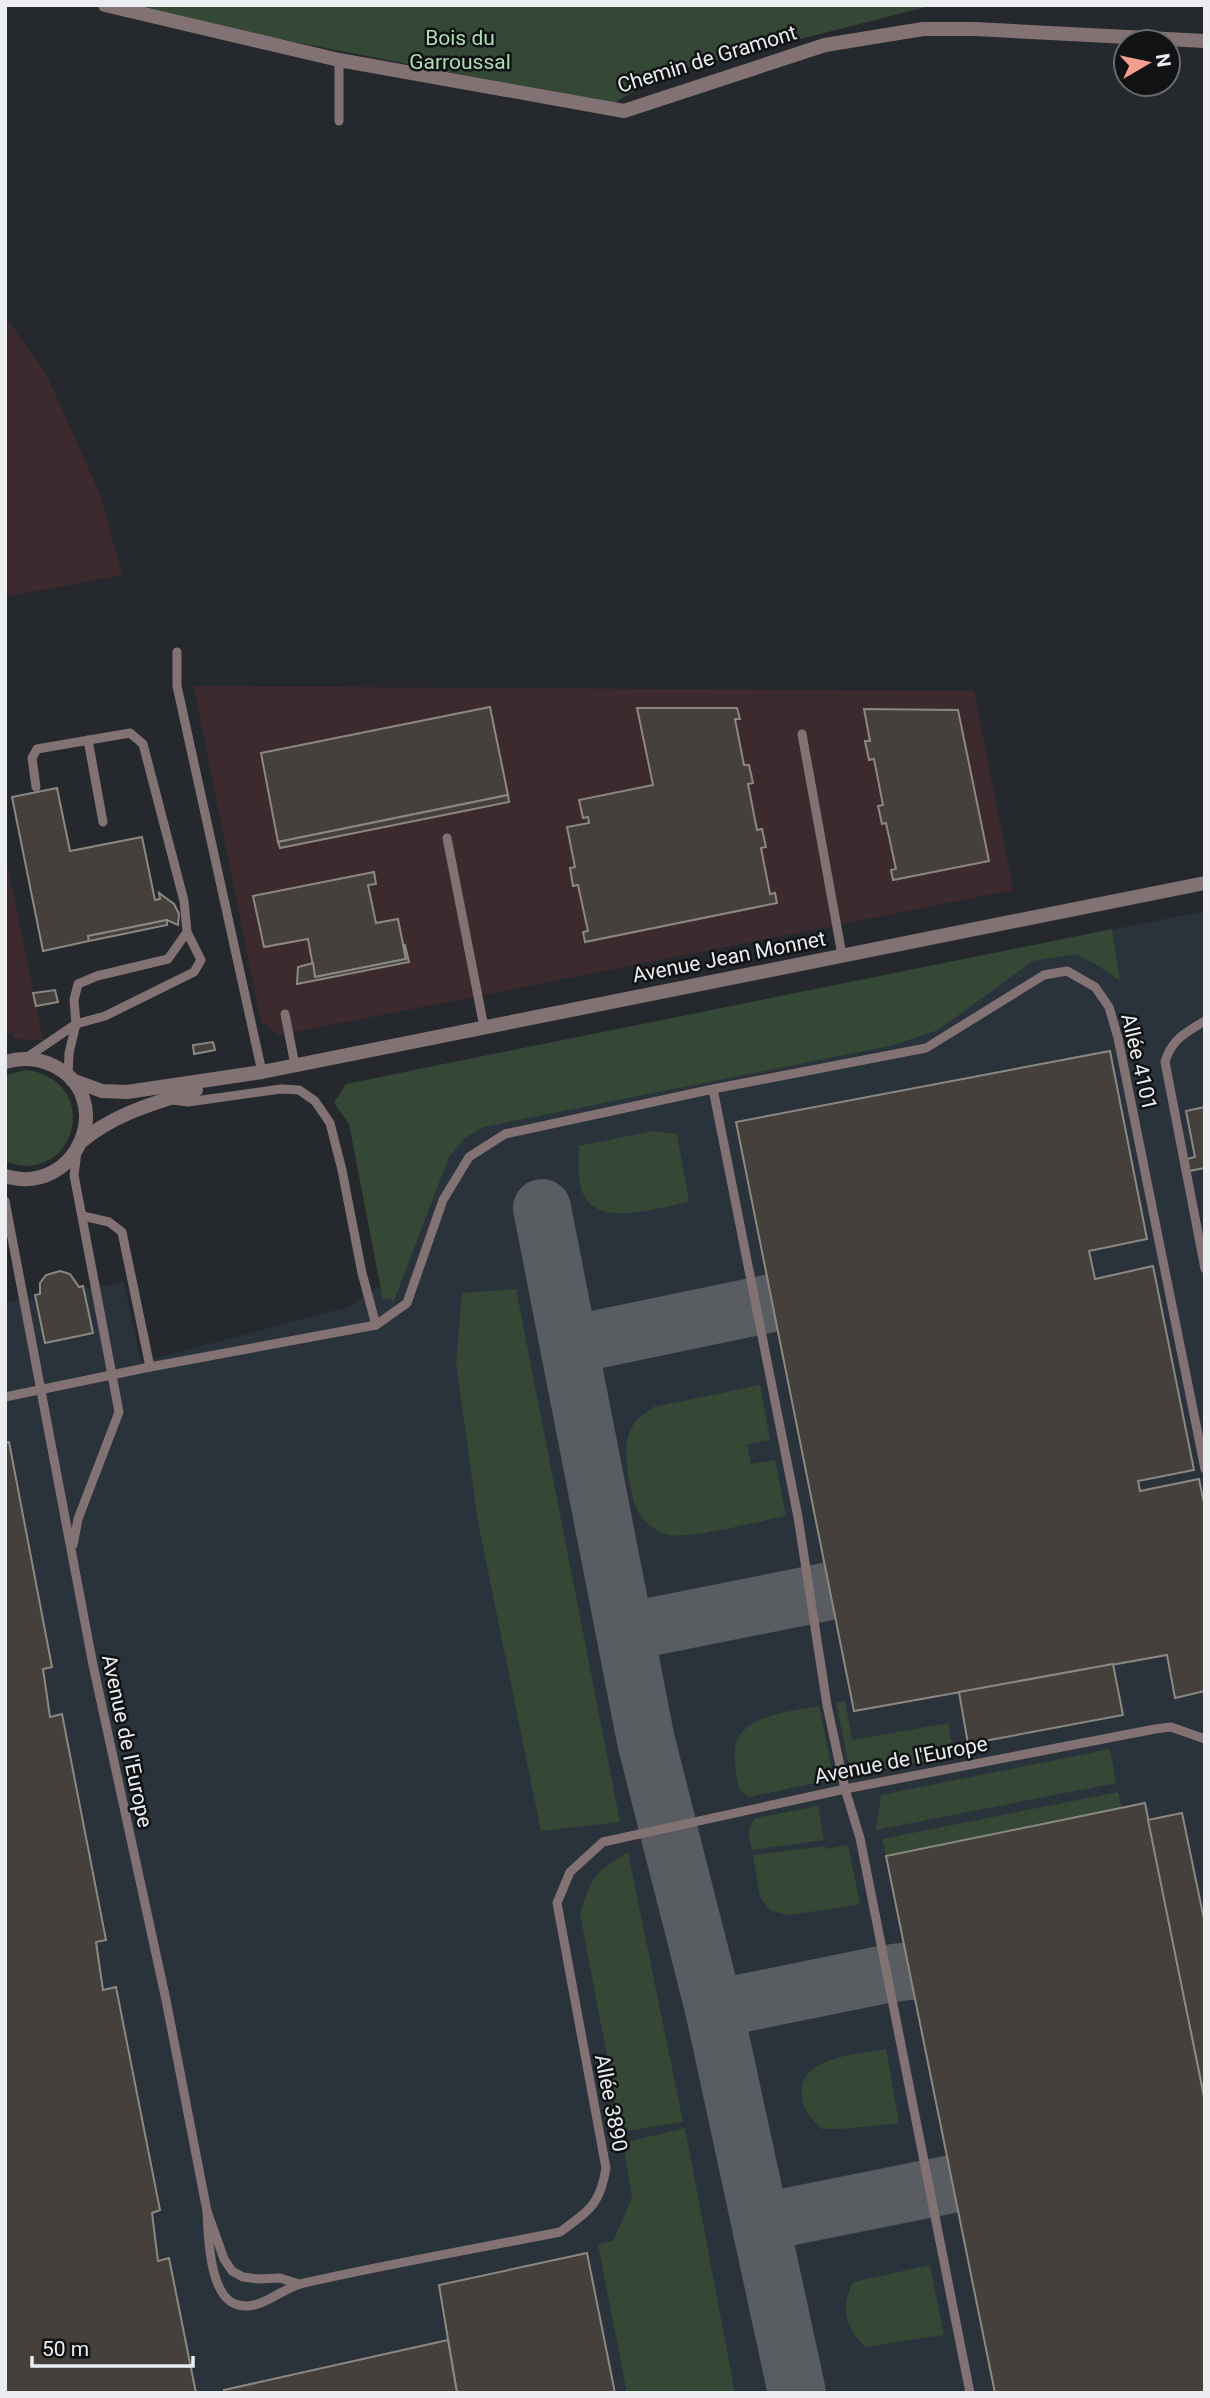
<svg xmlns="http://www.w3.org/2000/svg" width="1210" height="2398" viewBox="0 0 1210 2398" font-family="Roboto,sans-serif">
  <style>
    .industrial { fill: #3d2a2f }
    .built { fill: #2a333c }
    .green { fill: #344835 }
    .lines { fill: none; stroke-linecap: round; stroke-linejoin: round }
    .taxiway { stroke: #595c60; stroke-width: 58 }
    .building { fill: #45403c; stroke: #8b8781; stroke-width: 2 }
    .lane { stroke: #837274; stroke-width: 9 }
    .street { stroke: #837274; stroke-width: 14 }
    .labels { text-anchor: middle; stroke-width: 5; stroke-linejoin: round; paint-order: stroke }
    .park-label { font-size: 21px; fill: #b0dfb3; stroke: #101213 }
    .street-label { font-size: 21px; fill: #ebedf0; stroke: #101213 }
  </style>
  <rect width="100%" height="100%" fill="#25292d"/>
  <g class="industrial">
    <path d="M 5,316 L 46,374 L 100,494 L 122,575 L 5,597 Z"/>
    <path d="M 194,686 L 974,691 L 1013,890 L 280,1035 L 261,1022 Z"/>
    <path d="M 5,853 L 43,1040 L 14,1039 L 13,1033 L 5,1034 Z"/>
  </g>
  <path class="built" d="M 1205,911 L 1205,2393 L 5,2393 L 5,1302 L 124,1282 L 141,1362 L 348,1307 L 382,1285 L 395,1219 L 431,1210 L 407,1071 Z"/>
  <g class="green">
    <path d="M 106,5 L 934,5 L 666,73 L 612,104 Z"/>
    <path d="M 1112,929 L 1120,981 L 1097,965 L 1076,954 L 1033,961 L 938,1030 L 890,1046 L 483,1127 L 465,1138 L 449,1157 L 393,1303 L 391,1298 L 383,1300 L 349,1124 L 334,1103 L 346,1084 Z"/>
    <path d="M 27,1070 C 105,1082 74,1189 5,1161 L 5,1075 Z"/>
    <path d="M 654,1131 L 677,1134 L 689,1202 C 659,1207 596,1230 582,1191 C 577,1177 579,1160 579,1146 Z"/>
    <path d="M 516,1289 L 620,1822 L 541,1831 L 478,1522 L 456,1363 L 462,1293 Z"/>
    <path d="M 760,1385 L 770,1440 L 747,1444 L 751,1464 L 775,1460 L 786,1516 C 759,1521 692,1539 669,1535 C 656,1532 645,1523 639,1513 C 629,1495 621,1447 631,1429 C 636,1418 645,1413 654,1407 Z"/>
    <path d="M 845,1701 L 852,1740 L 948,1723 L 954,1756 L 851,1775 L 836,1703 Z"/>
    <path d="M 819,1706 L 833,1776 L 829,1780 L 749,1797 L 739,1789 C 736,1775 733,1758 736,1744 C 744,1714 794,1711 819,1706 Z"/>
    <path d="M 1110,1749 L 1116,1783 L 876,1830 L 881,1795 Z"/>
    <path d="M 1118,1792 L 1122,1808 L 886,1856 L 882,1839 Z"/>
    <path d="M 818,1806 L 824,1840 L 752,1850 C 749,1838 746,1827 756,1818 Z"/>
    <path d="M 848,1845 L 860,1904 L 791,1915 L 771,1911 L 760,1897 L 753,1855 L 825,1846 L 826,1849 Z"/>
    <path d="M 628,1852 L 683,2122 L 619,2132 L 611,2126 L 615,2098 L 580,1914 C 591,1876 595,1873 628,1852 Z"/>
    <path d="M 886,2049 L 899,2123 L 842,2129 L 822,2129 C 808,2115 800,2107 802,2087 C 806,2056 862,2054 886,2049 Z"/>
    <path d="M 685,2128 L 735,2393 L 627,2393 L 598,2244 L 613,2241 L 632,2198 L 623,2143 Z"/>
    <path d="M 930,2265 L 944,2335 L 865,2347 C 845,2325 840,2310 853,2282 Z"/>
  </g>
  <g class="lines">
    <g class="taxiway">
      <path d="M 542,1208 L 646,1741 L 714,2009 L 797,2393"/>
      <path d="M 570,1345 L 772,1303"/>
      <path d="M 625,1632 L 830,1591"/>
      <path d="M 714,2009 L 886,1974 L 909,1971"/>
      <path d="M 762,2222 L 952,2184"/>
    </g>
  </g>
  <g class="building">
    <path d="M 490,707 L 508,795 L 278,842 L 261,753 Z"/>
    <path d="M 637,708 L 737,708 L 740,719 L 735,719 L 744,765 L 749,765 L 753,783 L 748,784 L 757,830 L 762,829 L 766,847 L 761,848 L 770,894 L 775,893 L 777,903 L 585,942 L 583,932 L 588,931 L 578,885 L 573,886 L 570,868 L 575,867 L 567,827 L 589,823 L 588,817 L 583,818 L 579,800 L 653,785 Z"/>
    <path d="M 864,709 L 958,710 L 989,861 L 893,880 L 891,870 L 896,869 L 886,823 L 882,824 L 878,806 L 883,805 L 874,759 L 869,760 L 865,741 L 870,741 Z"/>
    <path d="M 57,788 L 70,851 L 142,837 L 155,900 L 160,899 L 159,893 L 174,904 L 179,914 L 178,925 L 167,920 L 88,936 L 89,941 L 43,951 L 12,797 Z"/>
    <path d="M 508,795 L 509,802 L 280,848 L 278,842 Z"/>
    <path d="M 374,872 L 376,884 L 368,885 L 376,923 L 398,919 L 406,959 L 315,977 L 308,939 L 264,947 L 253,896 Z"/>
    <path d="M 167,920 L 167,925 L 89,941 L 88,936 Z"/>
    <path d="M 403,945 L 405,945 L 409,962 L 297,984 L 298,967 L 313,963 L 315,977 L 406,959 Z"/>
    <path d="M 55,990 L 58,1002 L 36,1006 L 33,993 Z"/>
    <path d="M 213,1042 L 215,1050 L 194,1054 L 193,1045 Z"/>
    <path d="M 1110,1051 L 1147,1239 L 1089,1251 L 1095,1279 L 1153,1266 L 1194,1470 L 1138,1481 L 1140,1491 L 1199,1479 L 1205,1508 L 1205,1691 L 1175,1698 L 1167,1655 L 854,1711 L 736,1122 Z"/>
    <path d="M 1205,1107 L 1205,1168 L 1189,1171 L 1187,1159 L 1195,1157 L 1186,1111 Z"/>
    <path d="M 60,1271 L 70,1274 L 79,1287 L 83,1286 L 93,1333 L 45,1343 L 35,1295 L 40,1294 L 40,1283 L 46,1275 Z"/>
    <path d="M 9,1442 L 52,1667 L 43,1669 L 50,1717 L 62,1714 L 106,1940 L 96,1942 L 103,1990 L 116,1987 L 160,2210 L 152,2213 L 158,2261 L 169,2258 L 196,2393 L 5,2393 L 5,1443 Z"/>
    <path d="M 1113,1664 L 1123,1715 L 968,1744 L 959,1692 Z"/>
    <path d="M 1145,1803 L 1205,2101 L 1205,2393 L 995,2393 L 886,1856 Z"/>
    <path d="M 1182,1813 L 1205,1924 L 1205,2101 L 1148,1820 Z"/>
    <path d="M 587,2253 L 615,2393 L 457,2393 L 439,2285 Z"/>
    <path d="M 448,2340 L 457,2393 L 225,2393 L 224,2390 Z"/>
  </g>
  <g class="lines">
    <g class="lane">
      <path d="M 339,121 L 339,60"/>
      <path d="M 177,652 L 177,686 L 262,1072"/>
      <path d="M 802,734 L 842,955"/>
      <path d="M 88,740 L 103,822"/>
      <path d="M 36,787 L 32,758 L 37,749 L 130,733 L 143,744 L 184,901 L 187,932 L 201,960 L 194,972 L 105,1016 L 76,1024 L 74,1000 L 78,984 L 97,976 L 168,959 L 187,932"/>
      <path d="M 447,838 L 484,1027"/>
      <path d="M 285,1014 L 295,1065"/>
      <path d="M 1205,1021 C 1186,1032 1171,1040 1165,1062 L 1205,1269"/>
      <path d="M 26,1058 L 76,1024 L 69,1053 L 68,1076"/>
      <path d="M 713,1089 L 798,1517 L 827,1705 L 845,1789 L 860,1838 L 970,2393"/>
      <path d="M 172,1100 L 188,1102 L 281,1089 L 299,1090 L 315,1101 L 330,1123 L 342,1170 L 362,1273 L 376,1325"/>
      <path d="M 5,1201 L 93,1665 L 166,2000 L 207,2211 L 224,2259 L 232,2271 L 243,2277 L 258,2279 L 280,2278 L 299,2284"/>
      <path d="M 83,1216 L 109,1222 L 122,1232 L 150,1367"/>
      <path d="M 5,1397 L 150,1367 L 376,1325 L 407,1303 L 443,1200 L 469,1157 L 505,1134 L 713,1089 L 926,1048 L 1044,975 L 1067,971 L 1095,987 L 1109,1007 L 1118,1038 L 1205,1469"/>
      <path d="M 73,1545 L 78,1519 L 119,1412 L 74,1175 L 77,1152"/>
      <path d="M 207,2211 C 208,2233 209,2294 235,2304 C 260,2313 280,2288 304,2283 C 388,2264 474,2249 560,2232 C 588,2211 600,2206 606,2168 L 557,1903 L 570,1872 L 603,1842 L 845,1789 L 1155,1729 L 1171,1727 L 1205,1739"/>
    </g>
    <g class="street">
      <path d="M 105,5 L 339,60 L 624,111 L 825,45 L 923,29 L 975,29 L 1205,41"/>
      <path d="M 5,1062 C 22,1057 37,1058 52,1065 C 119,1096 78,1198 5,1176"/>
      <path d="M 72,1080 L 102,1091 L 127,1092 L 262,1072 L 1205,883"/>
      <path d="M 82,1141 C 116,1113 155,1103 196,1090"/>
    </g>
  </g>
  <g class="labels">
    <g class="park-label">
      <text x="460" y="45">Bois du<tspan x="460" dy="24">Garroussal</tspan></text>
    </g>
    <g class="street-label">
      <text transform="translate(707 59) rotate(-17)" y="7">Chemin de Gramont</text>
      <text transform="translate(729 957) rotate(-11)" y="7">Avenue Jean Monnet</text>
      <text transform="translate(1139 1062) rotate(77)" y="7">Allée 4101</text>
      <text transform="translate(127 1741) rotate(78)" y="7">Avenue de l'Europe</text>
      <text transform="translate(901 1760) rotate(-11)" y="7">Avenue de l'Europe</text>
      <text transform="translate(611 2103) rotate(79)" y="7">Allée 3890</text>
    </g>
  </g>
  <rect width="1210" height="2398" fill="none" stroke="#ebedf0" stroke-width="14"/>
  <g transform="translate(1147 63) rotate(81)"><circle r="33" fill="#101213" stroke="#686a6b" stroke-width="2"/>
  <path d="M0-5L12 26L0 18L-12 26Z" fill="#f59d8f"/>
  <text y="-10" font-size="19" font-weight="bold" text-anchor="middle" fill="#ebedf0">N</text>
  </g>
  <path d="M32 2356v10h161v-10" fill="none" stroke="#ebedf0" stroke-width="3.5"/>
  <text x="42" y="2356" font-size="21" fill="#ebedf0" stroke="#101213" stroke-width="5" paint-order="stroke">50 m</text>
</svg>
